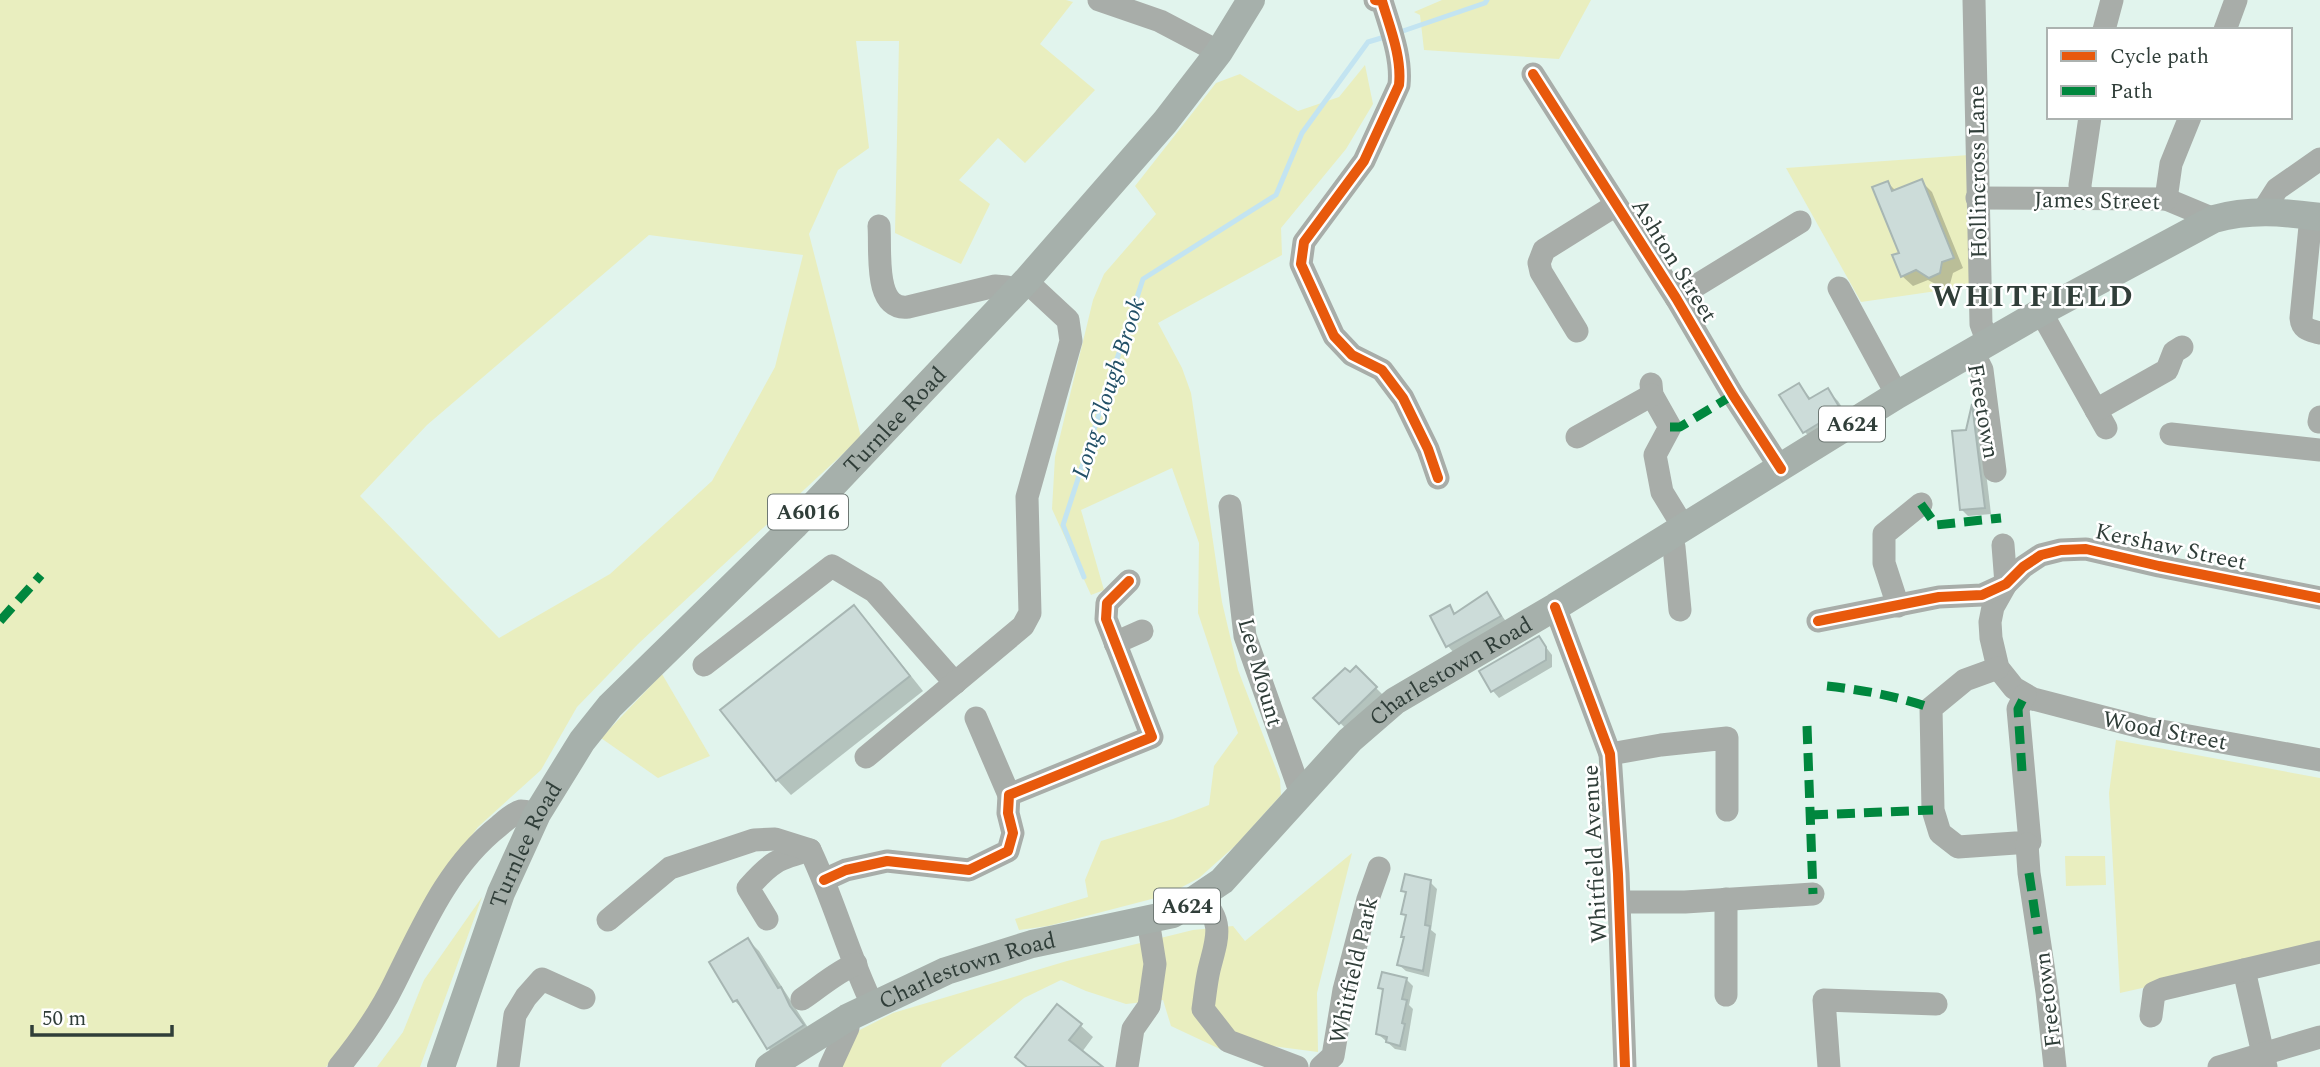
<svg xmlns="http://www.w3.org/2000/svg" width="2320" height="1067" viewBox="0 0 2320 1067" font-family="Spectral,serif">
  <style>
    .green { fill: #e9eebf; fill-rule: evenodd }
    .shadow { fill: #0003 }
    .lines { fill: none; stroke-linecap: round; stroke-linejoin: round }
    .stream { stroke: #c3e4f1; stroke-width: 5 }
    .building { fill: #ccdcd9; stroke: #a7b6b3; stroke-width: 2 }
    .minor { stroke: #a8ada9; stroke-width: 23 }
    .major { stroke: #a6b0ab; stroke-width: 28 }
    .quiet { stroke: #00873e; stroke-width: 9; stroke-dasharray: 18 9; stroke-linecap: butt }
    .cycleway-casing { stroke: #fff; stroke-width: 15 }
    .cycleway { stroke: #e8590c; stroke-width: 10 }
    .labels { text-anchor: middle; stroke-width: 5; stroke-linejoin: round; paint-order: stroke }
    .shield { fill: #fff; stroke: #6e7874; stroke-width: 2 }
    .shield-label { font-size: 21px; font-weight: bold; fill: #303e39 }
    .street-label { font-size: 23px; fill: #303e39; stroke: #fff }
    .water-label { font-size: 24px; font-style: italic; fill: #225067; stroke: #fff }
    .district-label { font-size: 30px; font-weight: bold; letter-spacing: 2px; fill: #303e39; stroke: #fff }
  </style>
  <rect width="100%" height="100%" fill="#e1f4ed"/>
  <g class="green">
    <path d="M 0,0 L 1066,0 L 1073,2 L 1040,44 L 1095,90 L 1025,163 L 998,138 L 959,180 L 990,204 L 961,264 L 895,233 L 899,41 L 856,41 L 869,148 L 838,170 L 809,234 L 861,437 L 638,644 L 577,707 L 541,770 L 478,827 L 437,883 L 386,993 L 326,1067 L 0,1067 ZM 649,235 L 803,255 L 775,367 L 712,481 L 610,574 L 499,638 L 360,496 L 427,425 Z"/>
    <path d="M 1442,0 L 1591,0 L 1559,59 L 1424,50 L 1420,15 L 1414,12 Z"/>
    <path d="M 1365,65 L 1373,104 L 1346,149 L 1281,228 L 1282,255 L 1158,323 L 1182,368 L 1191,393 L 1222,602 L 1238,670 L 1280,779 L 1281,795 L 1236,845 L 1199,878 L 1167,895 L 1048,926 L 1019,930 L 1015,919 L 1088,897 L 1085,880 L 1101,841 L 1173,819 L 1209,805 L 1214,766 L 1238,733 L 1198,613 L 1199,543 L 1172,468 L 1081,510 L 1104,590 L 1091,595 L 1052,509 L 1055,457 L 1093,300 L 1104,274 L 1156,214 L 1135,186 L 1216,83 L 1240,74 L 1298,111 L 1339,97 Z"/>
    <path d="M 1969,155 L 1971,286 L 1861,302 L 1786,168 Z"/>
    <path d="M 662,674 L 710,756 L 658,778 L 601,738 Z"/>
    <path d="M 2116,740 L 2320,778 L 2320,948 L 2120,993 L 2109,793 Z"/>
    <path d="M 1352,853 L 1317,993 L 1318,1052 L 1257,1044 L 1220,1049 L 1171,1026 L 1163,1000 L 1126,1004 L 1086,991 L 1061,980 L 1024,998 L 942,1064 L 941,1067 L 834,1067 L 850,1035 L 893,1013 L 1067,961 L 1193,930 L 1233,926 L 1245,941 Z"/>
    <path d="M 2065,856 L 2105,856 L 2106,885 L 2066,886 Z"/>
    <path d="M 482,897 L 420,1067 L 377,1067 L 403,1032 L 424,980 Z"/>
  </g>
  <g class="shadow">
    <path d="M 1921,181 L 1932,192 L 1963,268 L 1953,273 L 1950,284 L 1941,287 L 1928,280 L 1913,286 L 1902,276 L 1901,253 L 1888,183 L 1896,191 Z"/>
    <path d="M 1799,385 L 1812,400 L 1827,390 L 1838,401 L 1851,421 L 1815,443 L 1805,432 L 1782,395 Z"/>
    <path d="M 1973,408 L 1979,413 L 1991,514 L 1968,516 L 1961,509 L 1967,431 Z"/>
    <path d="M 1487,594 L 1507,623 L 1454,653 L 1448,646 L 1449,607 L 1456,614 Z"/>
    <path d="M 854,607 L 868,622 L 923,691 L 791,795 L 777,780 L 722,711 Z"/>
    <path d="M 1539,638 L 1552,655 L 1552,667 L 1499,698 L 1493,691 Z"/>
    <path d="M 1356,668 L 1383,695 L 1347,730 L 1316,698 Z"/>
    <path d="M 1430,882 L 1437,889 L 1431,930 L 1436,934 L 1429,977 L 1406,971 L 1399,965 L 1405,939 L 1403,936 L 1407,917 L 1403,913 L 1407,894 L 1403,891 Z"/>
    <path d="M 748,940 L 759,951 L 814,1037 L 779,1059 L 768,1048 L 745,1012 L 735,1001 L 711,962 Z"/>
    <path d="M 1406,979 L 1413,986 L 1409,1005 L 1413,1009 L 1406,1051 L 1395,1049 L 1378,1034 L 1384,992 L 1380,988 Z"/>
    <path d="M 1080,1025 L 1093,1037 L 1082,1052 L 1101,1067 L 1027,1067 L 1017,1057 Z"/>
  </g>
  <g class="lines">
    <g class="stream">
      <path d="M 1397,33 L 1485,3 L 1487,0"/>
      <path d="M 1084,577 L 1063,525 L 1143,279 L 1276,195 L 1302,133 L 1368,42 L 1388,36"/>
    </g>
  </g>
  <g class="building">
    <path d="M 1922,179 L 1954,258 L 1942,262 L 1940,273 L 1929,278 L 1916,270 L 1901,277 L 1892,255 L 1899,253 L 1872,187 L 1888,181 L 1892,191 Z"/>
    <path d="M 1799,383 L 1809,399 L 1828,388 L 1841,410 L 1803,433 L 1779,395 Z"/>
    <path d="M 1972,404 L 1985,508 L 1960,510 L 1952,431 L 1966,430 Z"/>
    <path d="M 1487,592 L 1501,616 L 1446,647 L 1430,616 L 1450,605 L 1454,614 Z"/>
    <path d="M 854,605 L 910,676 L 776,781 L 720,710 Z"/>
    <path d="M 1539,636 L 1546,647 L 1546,660 L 1491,692 L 1479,671 Z"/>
    <path d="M 1356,666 L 1377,687 L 1339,724 L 1313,698 L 1345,668 L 1350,672 Z"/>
    <path d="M 1405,874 L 1431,880 L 1425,925 L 1430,926 L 1423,971 L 1397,965 L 1404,937 L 1401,937 L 1406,915 L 1401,914 L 1406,892 L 1401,891 Z"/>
    <path d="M 748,938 L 778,988 L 781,987 L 790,1006 L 804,1025 L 767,1049 L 737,1000 L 733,1002 L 709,962 Z"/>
    <path d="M 1382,972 L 1407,978 L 1402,999 L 1407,1000 L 1402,1023 L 1405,1024 L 1400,1046 L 1386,1042 L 1387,1037 L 1376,1034 L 1383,989 L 1378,988 Z"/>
    <path d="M 1057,1004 L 1082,1024 L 1069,1040 L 1103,1067 L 1027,1067 L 1015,1057 Z"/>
  </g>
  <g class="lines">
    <g class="minor">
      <path d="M 1099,0 L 1160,21 L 1219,52"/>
      <path d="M 1375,0 L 1382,1 C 1390,28 1402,57 1399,85 L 1364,161 L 1304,242 L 1301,264 L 1334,336 L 1352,355 L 1382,370 L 1403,398 L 1428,449 L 1438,478"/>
      <path d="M 1974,0 L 1981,324 L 1988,343"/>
      <path d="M 2104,30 L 2112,0"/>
      <path d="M 2225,30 L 2236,0"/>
      <path d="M 1533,74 L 1676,298 L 1733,395 L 1781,469"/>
      <path d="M 1977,198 L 2166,199 L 2214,219"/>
      <path d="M 2081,198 L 2080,185 L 2090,117"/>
      <path d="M 2166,199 L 2171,164 L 2190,117"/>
      <path d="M 2263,211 L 2277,189 L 2320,159"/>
      <path d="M 2311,216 L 2301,318 C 2302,330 2310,330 2320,333"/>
      <path d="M 879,226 C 881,250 873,311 908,307 L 995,286 L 1007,287 L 1016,292"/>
      <path d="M 1839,288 L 1897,395"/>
      <path d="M 1676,298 L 1800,222"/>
      <path d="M 2041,312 L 2106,428"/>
      <path d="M 1577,331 L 1541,272 L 1539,263 L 1544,250 L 1616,205"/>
      <path d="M 1973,352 L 1982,370 L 1995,471"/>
      <path d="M 1651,384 L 1652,395 L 1670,427 L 1655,455 L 1662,492 L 1684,528"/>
      <path d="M 2096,410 L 2167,370 L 2174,352 L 2182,347"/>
      <path d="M 2319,422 L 2320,417"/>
      <path d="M 2171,434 L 2320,450"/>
      <path d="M 1577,437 L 1652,395"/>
      <path d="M 1230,506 L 1245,636 L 1301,794"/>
      <path d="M 1669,536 L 1674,547 L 1680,610"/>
      <path d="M 2003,545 L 2006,584 L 1993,607 L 1990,622 L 1991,638 L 1998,668 L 2014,688 L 2033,699 L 2145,728 L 2320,760"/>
      <path d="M 1898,606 L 1884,563 L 1884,534 L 1921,504"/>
      <path d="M 1555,607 L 1610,754 L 1618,874 L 1625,1067"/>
      <path d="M 1818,621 L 1939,597 L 1982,595 L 2006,584 L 2023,567 L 2041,555 L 2061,550 L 2086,549 L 2159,566 L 2320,598"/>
      <path d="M 1115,643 L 1142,631"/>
      <path d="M 704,665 L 832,566 L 874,591 L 955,683"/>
      <path d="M 1998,668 L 1965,680 L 1931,708 L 1933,810 L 1940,833 L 1958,847 L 2030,842 L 2018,709 L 2025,695"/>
      <path d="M 976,718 L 1009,795"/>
      <path d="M 1610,754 L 1661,745 L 1727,738 L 1727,810"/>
      <path d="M 866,757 L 1023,626 L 1030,613 L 1027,497 L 1071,341 L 1068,320 L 1026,281"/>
      <path d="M 2027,844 L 2029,873 L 2047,992 L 2055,1067"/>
      <path d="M 824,880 L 846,870 L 887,861 L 969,870 L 1008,851 L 1013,833 L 1008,813 L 1009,795 L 1152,737 L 1106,619 L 1107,603 L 1129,581"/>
      <path d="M 1200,898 C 1226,922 1216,941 1209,970 C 1206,983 1205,996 1203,1009 L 1228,1041 L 1297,1067"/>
      <path d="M 1726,899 L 1726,995"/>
      <path d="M 1619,902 L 1685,902 L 1813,894"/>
      <path d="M 767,919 L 748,888 C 771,862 777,859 810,850"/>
      <path d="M 608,920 L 670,868 L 754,840 L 775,839 L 810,850 C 834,900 848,954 872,1004"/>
      <path d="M 2244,970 L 2266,1067"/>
      <path d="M 802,999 C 820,987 836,972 856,964"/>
      <path d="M 2151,1016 L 2154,993 L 2163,989 L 2320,952"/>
      <path d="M 339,1067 C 361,1040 380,1013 395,982 C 423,926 448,866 499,826 C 505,821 513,813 521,811 C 526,811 532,813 537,814"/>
      <path d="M 508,1067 L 515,1015 L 526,997 L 542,979 L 584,998"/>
      <path d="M 830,1067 L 848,1028 L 847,1018"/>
      <path d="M 1127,1067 L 1133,1029 L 1149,1006 L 1155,964 L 1148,920"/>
      <path d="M 1321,1067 L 1333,1056 L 1344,990 L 1368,899 L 1379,868"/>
      <path d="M 1829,1067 L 1824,1000 L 1936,1004"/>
      <path d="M 2219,1067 L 2320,1037"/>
    </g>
    <g class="major">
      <path id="s1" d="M 441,1067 L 501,893 L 537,814 L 582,741 L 610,706 L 794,526 L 1026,281 L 1165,122 L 1219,52 L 1251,0"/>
      <path id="s2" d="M 769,1067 L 847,1018 L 946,971 L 1032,944 L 1173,914 L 1222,881 L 1350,740 L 1395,701 L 1555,607 L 1897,395 L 2041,312 L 2214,219 C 2250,209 2283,212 2320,217"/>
    </g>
    <g class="quiet">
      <path d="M 1670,427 L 1680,427 L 1733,395"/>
      <path d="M 1921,504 L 1936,525 L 2001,518"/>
      <path d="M 0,621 L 41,575"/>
      <path d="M 1827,686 C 1863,690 1897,696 1931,708"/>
      <path d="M 1807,726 L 1813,894"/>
      <path d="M 2022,771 L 2018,709 L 2025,695"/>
      <path d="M 1810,815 L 1933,810"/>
      <path d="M 2029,873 L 2038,934"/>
    </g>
    <defs>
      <g id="cycleway">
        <path d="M 1375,0 L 1382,1 C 1390,28 1402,57 1399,85 L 1364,161 L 1304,242 L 1301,264 L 1334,336 L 1352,355 L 1382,370 L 1403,398 L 1428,449 L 1438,478"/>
        <path d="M 1533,74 L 1676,298 L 1733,395 L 1781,469"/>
        <path d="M 1555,607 L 1610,754 L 1618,874 L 1625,1067"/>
        <path d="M 1818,621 L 1939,597 L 1982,595 L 2006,584 L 2023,567 L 2041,555 L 2061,550 L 2086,549 L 2159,566 L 2320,598"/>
        <path d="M 824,880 L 846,870 L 887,861 L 969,870 L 1008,851 L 1013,833 L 1008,813 L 1009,795 L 1152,737 L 1106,619 L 1107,603 L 1129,581"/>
      </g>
    </defs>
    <use href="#cycleway" class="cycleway-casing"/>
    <use href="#cycleway" class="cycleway"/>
  </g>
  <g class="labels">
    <g class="shield">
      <rect x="1819" y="406.5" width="66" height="35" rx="5"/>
      <rect x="768" y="494.5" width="80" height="35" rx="5"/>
      <rect x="1154" y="888.5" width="66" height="35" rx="5"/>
    </g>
    <g class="shield-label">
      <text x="1852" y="431">A624</text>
      <text x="808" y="519">A6016</text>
      <text x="1187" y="913">A624</text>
    </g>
    <g class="street-label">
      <text transform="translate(1977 172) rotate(-91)" y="8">Hollincross Lane</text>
      <text transform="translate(2097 200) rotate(1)" y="8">James Street</text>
      <text transform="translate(1675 260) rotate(58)" y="8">Ashton Street</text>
      <text transform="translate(1984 411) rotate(80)" y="8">Freetown</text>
      <text dy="8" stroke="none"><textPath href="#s1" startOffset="805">Turnlee Road</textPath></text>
      <text transform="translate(2171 546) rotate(12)" y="8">Kershaw Street</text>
      <text transform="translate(1261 672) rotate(74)" y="8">Lee Mount</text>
      <text dy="8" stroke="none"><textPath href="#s2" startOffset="808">Charlestown Road</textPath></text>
      <text transform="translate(2165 730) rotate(11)" y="8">Wood Street</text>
      <text dy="8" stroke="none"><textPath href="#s1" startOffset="238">Turnlee Road</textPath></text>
      <text transform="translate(1594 854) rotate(-93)" y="8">Whitfield Avenue</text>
      <text transform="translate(1353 970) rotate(-77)" y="8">Whitfield Park</text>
      <text dy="8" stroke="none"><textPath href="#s2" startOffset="222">Charlestown Road</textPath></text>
      <text transform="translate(2047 1000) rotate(-97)" y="8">Freetown</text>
    </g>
    <g class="water-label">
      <text transform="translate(1108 388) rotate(-72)" y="8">Long Clough Brook</text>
    </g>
    <g class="district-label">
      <text x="2033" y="306">WHITFIELD</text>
    </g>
  </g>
  <rect x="2047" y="28" width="245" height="91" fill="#ffffff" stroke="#acb2b0" stroke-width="2"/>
  <rect x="2061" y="51" width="35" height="10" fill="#e8590c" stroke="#acb2b0" stroke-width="2"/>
  <text x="2110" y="63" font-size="21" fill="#303e39">Cycle path</text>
  <rect x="2061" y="86" width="35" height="10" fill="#00873e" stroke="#acb2b0" stroke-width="2"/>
  <text x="2110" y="98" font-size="21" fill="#303e39">Path</text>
  <path d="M32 1025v10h140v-10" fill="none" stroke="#303e39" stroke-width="3.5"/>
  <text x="42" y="1025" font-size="21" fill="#303e39" stroke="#ffffff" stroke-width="5" paint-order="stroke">50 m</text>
</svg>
